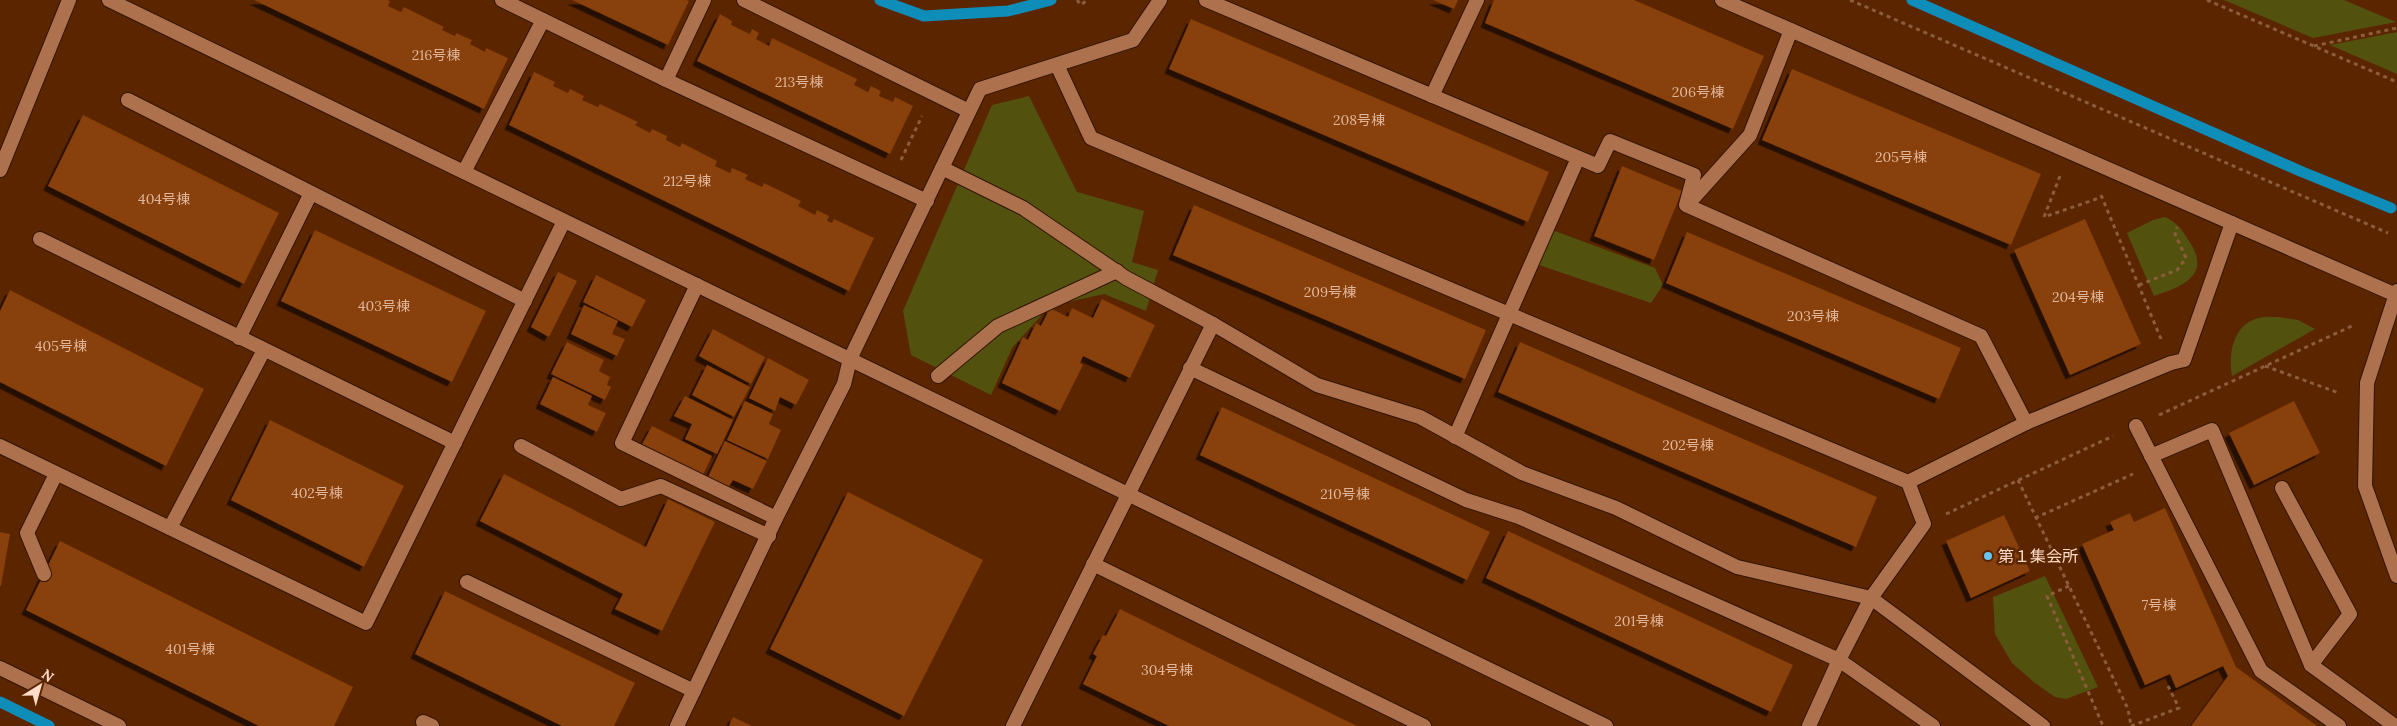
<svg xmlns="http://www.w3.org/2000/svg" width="2397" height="726" viewBox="0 0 2397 726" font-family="Lora,'Noto Sans JP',serif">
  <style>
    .green { fill: #52520e }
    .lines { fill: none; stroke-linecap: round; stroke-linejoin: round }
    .stream { stroke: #0f8db9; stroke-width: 11 }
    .building { fill: #883f07; filter: url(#shadow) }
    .service-casing { stroke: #321504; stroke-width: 16 }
    .minor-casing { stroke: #321504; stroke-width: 16 }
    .tertiary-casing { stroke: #321504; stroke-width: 16 }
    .path { stroke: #8c5d3d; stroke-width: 3; stroke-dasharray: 4 4; stroke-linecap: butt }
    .service { stroke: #ae714e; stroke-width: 14 }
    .minor { stroke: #ae714e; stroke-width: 14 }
    .tertiary { stroke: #ae714e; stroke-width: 14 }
    .poi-dot { fill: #66c4ef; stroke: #5b2500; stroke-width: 2 }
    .labels { text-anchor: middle; stroke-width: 5; stroke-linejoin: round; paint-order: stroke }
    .number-label { font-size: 14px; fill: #e0b598 }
    .poi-label { font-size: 16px; fill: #fedcc9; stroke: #5b2500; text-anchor: start }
  </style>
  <defs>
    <filter id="shadow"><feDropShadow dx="-4.5" dy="4.5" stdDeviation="0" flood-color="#0009"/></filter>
  </defs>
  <rect width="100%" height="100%" fill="#5b2500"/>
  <g class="green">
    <path d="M 2224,0 L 2344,0 L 2396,22 L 2313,38 Z"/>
    <path d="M 2397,32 L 2397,74 L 2330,45 Z"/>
    <path d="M 1029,96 L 1077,192 L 1144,211 L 1132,262 L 1158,270 L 1146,311 L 1104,294 L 1050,306 L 1012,348 L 991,395 L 911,355 L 903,311 L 992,105 Z"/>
    <path d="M 2165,217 C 2176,222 2181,228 2187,238 C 2213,274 2185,286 2154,296 L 2127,233 L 2153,220 Z"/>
    <path d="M 1552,230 L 1655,268 L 1663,285 L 1651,303 L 1539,265 Z"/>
    <path d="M 2278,317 L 2298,320 L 2315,329 L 2232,376 C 2228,354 2233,324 2259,318 C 2265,316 2272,317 2278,317 Z"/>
    <path d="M 2045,576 L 2098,687 L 2066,699 L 2055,697 L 2035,683 L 2012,663 L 1995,634 L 1993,597 Z"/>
  </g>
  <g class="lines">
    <g class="stream">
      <path d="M 880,0 L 924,16 L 1008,11 L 1051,0"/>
      <path d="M 1912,0 L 2300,171 L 2391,208"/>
      <path d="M 0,702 L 49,726"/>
    </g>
  </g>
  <g class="building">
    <path d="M 254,0 L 387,0 L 390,1 L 388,6 L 401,12 L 404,7 L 444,27 L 442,30 L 455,36 L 456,33 L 472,40 L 470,44 L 485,52 L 486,48 L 508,58 L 484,109 Z"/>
    <path d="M 572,0 L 686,0 L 689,1 L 668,45 Z"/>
    <path d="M 1433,0 L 1458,0 L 1454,9 Z"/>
    <path d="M 1494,0 L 1634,0 L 1764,56 L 1733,129 L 1485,23 Z"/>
    <path d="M 720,14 L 732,21 L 731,25 L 750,34 L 752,29 L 759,33 L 756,39 L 769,46 L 772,38 L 857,79 L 854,85 L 868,92 L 871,86 L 881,91 L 879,96 L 893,102 L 895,97 L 913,106 L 890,154 L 697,61 Z"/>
    <path d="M 1191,19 L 1549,172 L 1528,222 L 1169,69 Z"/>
    <path d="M 1792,69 L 2041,174 L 2011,245 L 1762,140 Z"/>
    <path d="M 534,72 L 555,82 L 553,86 L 568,93 L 570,89 L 584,96 L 582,100 L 598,107 L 600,104 L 638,122 L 635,125 L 650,133 L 652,129 L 667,136 L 666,140 L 680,147 L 682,143 L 717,161 L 715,166 L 730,173 L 732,168 L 748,175 L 745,179 L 762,187 L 764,183 L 801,201 L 798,206 L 815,215 L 817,210 L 829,216 L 827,221 L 832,223 L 834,219 L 874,238 L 849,291 L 509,125 Z"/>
    <path d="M 83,115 L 279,213 L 244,284 L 48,186 Z"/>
    <path d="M 1622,166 L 1682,191 L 1654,260 L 1594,236 Z"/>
    <path d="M 1194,205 L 1486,330 L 1465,379 L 1173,255 Z"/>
    <path d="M 2085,219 L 2141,344 L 2070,375 L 2014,250 Z"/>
    <path d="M 315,230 L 486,311 L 452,382 L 281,301 Z"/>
    <path d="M 1687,232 L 1961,348 L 1939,399 L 1666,283 Z"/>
    <path d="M 558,272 L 577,281 L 549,337 L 531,327 Z"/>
    <path d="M 596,275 L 646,300 L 632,327 L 583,302 Z"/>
    <path d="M 10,290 L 204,389 L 166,466 L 0,382 L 0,311 Z"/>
    <path d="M 1102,299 L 1155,325 L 1130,378 L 1083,356 L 1080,363 L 1083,365 L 1060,411 L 1002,383 L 1023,337 L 1028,340 L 1036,323 L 1041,326 L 1050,308 L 1068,317 L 1072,308 L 1093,318 Z"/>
    <path d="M 584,305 L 618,321 L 612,334 L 625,339 L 617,356 L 571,334 Z"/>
    <path d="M 713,329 L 765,357 L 751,384 L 699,356 Z"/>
    <path d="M 567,342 L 604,360 L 599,371 L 610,377 L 607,385 L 611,387 L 605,400 L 551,374 Z"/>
    <path d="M 1520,342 L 1877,497 L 1856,547 L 1498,392 Z"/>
    <path d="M 768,358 L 809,380 L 796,405 L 780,397 L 775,411 L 749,398 Z"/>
    <path d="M 707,365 L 750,387 L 734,417 L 692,395 Z"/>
    <path d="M 553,377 L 592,396 L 588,405 L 606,413 L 597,432 L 540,404 Z"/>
    <path d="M 685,396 L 733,420 L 717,454 L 685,439 L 692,424 L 674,416 Z"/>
    <path d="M 745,401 L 773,414 L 769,424 L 781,430 L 768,459 L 727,440 Z"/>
    <path d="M 2294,401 L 2320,453 L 2254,485 L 2229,433 Z"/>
    <path d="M 1222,407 L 1490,532 L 1467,580 L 1200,455 Z"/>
    <path d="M 270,420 L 404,486 L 364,567 L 231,500 Z"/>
    <path d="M 652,426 L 712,456 L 701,479 L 640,448 Z"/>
    <path d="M 725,441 L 767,461 L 753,489 L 733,480 L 727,489 L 707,479 Z"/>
    <path d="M 504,474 L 646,547 L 668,499 L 715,522 L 662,631 L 615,609 L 623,594 L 480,521 Z"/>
    <path d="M 848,492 L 983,560 L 904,716 L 770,649 Z"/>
    <path d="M 2165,508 L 2236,667 L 2317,726 L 2191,726 L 2228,676 L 2223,666 L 2176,688 L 2170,674 L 2145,685 L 2082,544 L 2114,530 L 2110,522 L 2130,513 L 2134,522 Z"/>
    <path d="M 2004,515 L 2030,571 L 1971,598 L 1946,541 Z"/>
    <path d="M 1508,531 L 1793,665 L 1771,712 L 1486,578 Z"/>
    <path d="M 0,532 L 10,534 L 1,586 L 0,586 Z"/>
    <path d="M 60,541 L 353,687 L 334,726 L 259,726 L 26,610 Z"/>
    <path d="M 445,591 L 635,683 L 614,726 L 562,726 L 415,654 Z"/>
    <path d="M 1120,609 L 1357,726 L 1169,726 L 1083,684 L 1097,656 L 1093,654 L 1103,635 L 1106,636 Z"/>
    <path d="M 733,717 L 752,726 L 729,726 Z"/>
  </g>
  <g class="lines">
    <defs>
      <g id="service">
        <path d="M 502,0 L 666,80 L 927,201"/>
        <path d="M 744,0 L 969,111"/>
        <path d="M 1206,0 L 1598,166 L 1610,141 L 1694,175 L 1686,205 L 1981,336 L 2026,423"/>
        <path d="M 1722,0 L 2396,295"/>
        <path d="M 1057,65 L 1091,138 L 1908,482 L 1924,524 L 1871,598 L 1839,660 L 1809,726"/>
        <path d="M 666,80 L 704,0"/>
        <path d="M 1432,96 L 1477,0"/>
        <path d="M 128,100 L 525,301"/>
        <path d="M 942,168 L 1023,208 L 1126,278 L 1213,324"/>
        <path d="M 464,172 L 543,20"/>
        <path d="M 1687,205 L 1750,135 L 1791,30"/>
        <path d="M 40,239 L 455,443"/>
        <path d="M 239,338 L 311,193"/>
        <path d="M 938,376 L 998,326 L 1117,271"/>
        <path d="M 2136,426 L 2261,671 L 2339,726"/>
        <path d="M 0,446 L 366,623 L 564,221"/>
        <path d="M 521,446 L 621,499 L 661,486 L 769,536"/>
        <path d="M 2151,456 L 2212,430 L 2311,665 L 2395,726"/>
        <path d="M 1908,482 L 2026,423 L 2171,363 L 2184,360 L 2232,223"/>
        <path d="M 2282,488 L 2350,614 L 2311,665"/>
        <path d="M 170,528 L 264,350"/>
        <path d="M 1093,564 L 1424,726"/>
        <path d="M 44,574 L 27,533 L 56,474"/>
        <path d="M 467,582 L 694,691"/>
        <path d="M 1839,660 L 1933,726"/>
        <path d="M 423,722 L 432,726"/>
        <path d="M 677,726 L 776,518 L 844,384 L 850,359 L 980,89 L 1133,40 L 1160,0"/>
        <path d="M 1013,726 L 1213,324 L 1317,385 L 1420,417 L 1522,473 L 1616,508 L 1737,567 L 1871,598 L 2043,726"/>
      </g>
      <g id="minor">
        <path d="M 697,285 L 622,443 L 776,518"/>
        <path d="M 1190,368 L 1466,500 L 1519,517 L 1839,660"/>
        <path d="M 1455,437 L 1578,158"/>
      </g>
      <g id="tertiary">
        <path d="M 109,0 L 1606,726"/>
        <path d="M 0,170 L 69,0"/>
        <path d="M 2397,291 L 2367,383 L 2365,486 L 2397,576"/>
        <path d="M 0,668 L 119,726"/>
      </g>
    </defs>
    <use href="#service" class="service-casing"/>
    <use href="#minor" class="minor-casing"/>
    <use href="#tertiary" class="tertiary-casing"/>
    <g class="path">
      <path d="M 1077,0 L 1081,5 L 1087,0"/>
      <path d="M 1850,0 L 2388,233"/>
      <path d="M 2207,0 L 2397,82"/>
      <path d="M 2314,46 L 2397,28"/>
      <path d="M 901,160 L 922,116"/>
      <path d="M 2060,176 L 2044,217 L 2102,197"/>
      <path d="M 2101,195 L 2161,339"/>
      <path d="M 2139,285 L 2177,270 L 2186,258 L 2175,234 L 2177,227"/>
      <path d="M 2265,366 L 2339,393"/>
      <path d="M 2159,415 L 2352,326"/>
      <path d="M 2018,480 L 2128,709 L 2131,726"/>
      <path d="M 1946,514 L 2113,436"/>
      <path d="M 2035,518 L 2133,474"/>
      <path d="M 2069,586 L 2047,596 L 2103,726"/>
      <path d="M 2131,726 L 2179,708 L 2168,686"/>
    </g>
    <use href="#service" class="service"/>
    <use href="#minor" class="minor"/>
    <use href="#tertiary" class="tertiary"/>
  </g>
  <circle class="poi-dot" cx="1988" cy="556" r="5"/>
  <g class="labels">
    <g class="number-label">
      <text x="436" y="60">216号棟</text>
      <text x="799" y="87">213号棟</text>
      <text x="1698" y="97">206号棟</text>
      <text x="1359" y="125">208号棟</text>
      <text x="1901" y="162">205号棟</text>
      <text x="687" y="186">212号棟</text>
      <text x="164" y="204">404号棟</text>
      <text x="1330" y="297">209号棟</text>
      <text x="2078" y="302">204号棟</text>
      <text x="384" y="311">403号棟</text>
      <text x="1813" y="321">203号棟</text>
      <text x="61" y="351">405号棟</text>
      <text x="1688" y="450">202号棟</text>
      <text x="317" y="498">402号棟</text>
      <text x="1345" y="499">210号棟</text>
      <text x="2159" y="610">7号棟</text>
      <text x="1639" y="626">201号棟</text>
      <text x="190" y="654">401号棟</text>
      <text x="1167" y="675">304号棟</text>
    </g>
    <g class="poi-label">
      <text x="1998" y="562">第１集会所</text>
    </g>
  </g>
  <g transform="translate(40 686) rotate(37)" stroke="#5b2500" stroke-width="4" paint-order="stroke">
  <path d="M0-4L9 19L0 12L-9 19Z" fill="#fedcc9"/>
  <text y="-8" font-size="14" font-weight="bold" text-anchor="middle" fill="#fedcc9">N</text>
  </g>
</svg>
